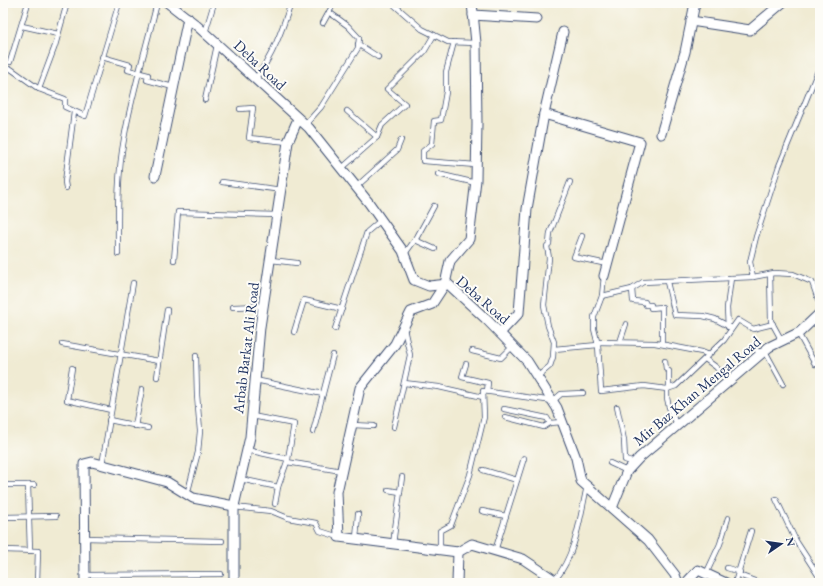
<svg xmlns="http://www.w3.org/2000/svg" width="823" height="586" viewBox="0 0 823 586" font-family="'EB Garamond',serif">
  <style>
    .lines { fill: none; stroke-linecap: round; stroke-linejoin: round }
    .service-casing { stroke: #3b4b70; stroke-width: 6 }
    .minor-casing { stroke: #3b4b70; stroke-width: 11 }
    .service { stroke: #fff; stroke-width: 4.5 }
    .minor { stroke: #fff; stroke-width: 9 }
    .labels { text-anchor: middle; stroke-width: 4; stroke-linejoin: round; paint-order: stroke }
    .street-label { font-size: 15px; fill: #1b2f5e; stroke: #fdfcf7 }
  </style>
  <rect width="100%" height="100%" fill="#fdfcf7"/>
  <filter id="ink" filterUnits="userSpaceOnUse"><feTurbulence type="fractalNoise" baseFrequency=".025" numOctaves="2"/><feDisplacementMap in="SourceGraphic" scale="8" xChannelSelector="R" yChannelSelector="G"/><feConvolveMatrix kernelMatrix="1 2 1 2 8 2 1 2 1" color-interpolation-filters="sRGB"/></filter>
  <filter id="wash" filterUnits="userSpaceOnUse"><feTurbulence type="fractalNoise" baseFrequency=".012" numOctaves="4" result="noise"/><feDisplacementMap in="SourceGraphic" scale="16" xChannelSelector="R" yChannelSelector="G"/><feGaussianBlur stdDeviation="0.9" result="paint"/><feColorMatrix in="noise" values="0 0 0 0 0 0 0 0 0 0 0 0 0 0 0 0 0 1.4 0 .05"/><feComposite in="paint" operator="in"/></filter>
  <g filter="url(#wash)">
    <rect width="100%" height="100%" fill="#f0ebd3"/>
  </g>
  <g filter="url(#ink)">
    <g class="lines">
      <defs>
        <g id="service">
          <path d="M 392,3 L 422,29 L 448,42 L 476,43"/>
          <path d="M 323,23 L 334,3"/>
          <path d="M 22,26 L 58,34"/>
          <path d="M 205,33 L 214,3"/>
          <path d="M 454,42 L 446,72 L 446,92 L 441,120 L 434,121 L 432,144 L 423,151 L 423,161 L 476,165"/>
          <path d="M 358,44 L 378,57"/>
          <path d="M 102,57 L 130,65 L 128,70 L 148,75 L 147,80 L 173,87"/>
          <path d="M 10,62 L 28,3"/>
          <path d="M 3,69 L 11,69 L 39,89 L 65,99 L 65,107 L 85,116 L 119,3"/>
          <path d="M 255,79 C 273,56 282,30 291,3"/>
          <path d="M 39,89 L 55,46 L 67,3"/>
          <path d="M 205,100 L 217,45"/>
          <path d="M 240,109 L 253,108 L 249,138 L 288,142"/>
          <path d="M 347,111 L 377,137"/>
          <path d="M 305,125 L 321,107 L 358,48 L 359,38 L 348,26 L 329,12"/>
          <path d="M 341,169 L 377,137 L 382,125 L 405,104 L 387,89 L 424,52 L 434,35"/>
          <path d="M 438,174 L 476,183"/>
          <path d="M 222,182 L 282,190"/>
          <path d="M 356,187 L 397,150 L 401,140"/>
          <path d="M 66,188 L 65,182 L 74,112"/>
          <path d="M 582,236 L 574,257 L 607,264"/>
          <path d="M 415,240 L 435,249"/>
          <path d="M 118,254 C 118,216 117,176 124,139 C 132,93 146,48 157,3"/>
          <path d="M 404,255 L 417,237 L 434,206"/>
          <path d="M 174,260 L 178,212 L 278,215"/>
          <path d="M 271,260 L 297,263"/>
          <path d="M 770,274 L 771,321 L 782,341"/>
          <path d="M 604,276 L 602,296 L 594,317 L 594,329 L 598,345 L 601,391 L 644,386 L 667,389 L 676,386 L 724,340 L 738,320 L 753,329 L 773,324"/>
          <path d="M 753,277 L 750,262 L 756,237 L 779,166 L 820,66"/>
          <path d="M 667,282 L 675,315 L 703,316 L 715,319 L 732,328"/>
          <path d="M 632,289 L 633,301 L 645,302 L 646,305 L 651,305 L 651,308 L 662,307 L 662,344"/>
          <path d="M 602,296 L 632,289 L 643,282 L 753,277 L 774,273 L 793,274 L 812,282 L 820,305"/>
          <path d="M 233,307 L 263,306"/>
          <path d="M 728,327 L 727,308 L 731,278"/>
          <path d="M 335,329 L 367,232 L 381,220"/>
          <path d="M 294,332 L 304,300 L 342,309"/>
          <path d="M 798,333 L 815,364"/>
          <path d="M 597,342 L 655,343 L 702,352 L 709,355"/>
          <path d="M 620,342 L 626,324"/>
          <path d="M 62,344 L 159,361"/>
          <path d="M 754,348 L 761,354"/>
          <path d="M 554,349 L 598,345"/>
          <path d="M 472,351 L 501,358 L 513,346"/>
          <path d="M 765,351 L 783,384"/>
          <path d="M 705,359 L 716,367 L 729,382"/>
          <path d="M 665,361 L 666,369 L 669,371 L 669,388"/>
          <path d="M 466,364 L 462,377 L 488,383 L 487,391"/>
          <path d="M 72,368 L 67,400 L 111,410"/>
          <path d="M 157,377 L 167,310"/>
          <path d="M 537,377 L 550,366 L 553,357 L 554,342 L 548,326 L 544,305 L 549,258 L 547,246 L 549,244 L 550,233 L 570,182"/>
          <path d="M 255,380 L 323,394"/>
          <path d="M 404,383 L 439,387 L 483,397"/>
          <path d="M 667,389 C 666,403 670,414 678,425"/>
          <path d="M 617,407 L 624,440 L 625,460 L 635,463"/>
          <path d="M 504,409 L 547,418 L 550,423 L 562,422"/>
          <path d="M 252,416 L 294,424 L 288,459 L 278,487 L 275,504"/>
          <path d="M 505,417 L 544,427 L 550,423"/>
          <path d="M 109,420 L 148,428"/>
          <path d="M 352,425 L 374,426"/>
          <path d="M 135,426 L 142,389"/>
          <path d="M 394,427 L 410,355 L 404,329"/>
          <path d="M 313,432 L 333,355"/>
          <path d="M 247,450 L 288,459"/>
          <path d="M 287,462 L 342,471"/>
          <path d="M 610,463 L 627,471"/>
          <path d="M 102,465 L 133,283"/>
          <path d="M 483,470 L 517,480"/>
          <path d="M 240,479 L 278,487"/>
          <path d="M 3,485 L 34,485"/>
          <path d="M 28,485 L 30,551"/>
          <path d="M 388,490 L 400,492"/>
          <path d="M 187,495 L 198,452 L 200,431 L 197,395 L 196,356"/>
          <path d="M 776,499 L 796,541 L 820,578"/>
          <path d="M 234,507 L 271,511 L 288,518 L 316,523 L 320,531 L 339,537"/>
          <path d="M 482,511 L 506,516"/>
          <path d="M 3,517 L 56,516"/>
          <path d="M 84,538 L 222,541"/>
          <path d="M 356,539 L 358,514"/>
          <path d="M 393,544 L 402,477"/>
          <path d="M 3,550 L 38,551 L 37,583"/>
          <path d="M 440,551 L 440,531 L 451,525 L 470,475 L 484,417 L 483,391 L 553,401 L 561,394 L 583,393"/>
          <path d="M 495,551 L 524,458"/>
          <path d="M 727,568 L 740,572"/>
          <path d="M 706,574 L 720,544 L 728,518"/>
          <path d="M 84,575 L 221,574"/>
          <path d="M 739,575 L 760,583"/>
          <path d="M 555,580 C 576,554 580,518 587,486"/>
          <path d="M 735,583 L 751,531"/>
        </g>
        <g id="minor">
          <path d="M 168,3 L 195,24 L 309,128 L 369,203 L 403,251 L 414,280 L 429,286 L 448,284 L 487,320 L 527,361 L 557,408 L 576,458 L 581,481 L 648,540 L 675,575 L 678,583"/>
          <path d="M 472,3 L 476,43 L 477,124 L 476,180 L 469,239 L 450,261 L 445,284 L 432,304 L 411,312 L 395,344 L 360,388 L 337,492 L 339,537 L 458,552 L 472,544 L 523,559 L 559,583"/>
          <path d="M 473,15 L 537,19"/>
          <path d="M 691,21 L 750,30 L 782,3"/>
          <path d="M 544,114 L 640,142 L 604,276"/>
          <path d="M 661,134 L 685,52 L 695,3"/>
          <path d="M 155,176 L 188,18"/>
          <path d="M 500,333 L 519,313 L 527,209 L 544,114 L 563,32"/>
          <path d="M 612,508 L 627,471 L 639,458 L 769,347 L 800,332 L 820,313"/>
          <path d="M 85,583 L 84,464 L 92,462 L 167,482 L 193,498 L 234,506"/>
          <path d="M 234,583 L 234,506 L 250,437 L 260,327 L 288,142 L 298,119"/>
          <path d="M 457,583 L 458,552"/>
          <path d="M 686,583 L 698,570 L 726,583"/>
        </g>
      </defs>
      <use href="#service" class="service-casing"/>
      <use href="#minor" class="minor-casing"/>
      <use href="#service" class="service"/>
      <use href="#minor" class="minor"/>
    </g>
  </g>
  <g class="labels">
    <g class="street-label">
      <text transform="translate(260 65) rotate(43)" y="5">Deba Road</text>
      <text transform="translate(483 300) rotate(41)" y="5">Deba Road</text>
      <text transform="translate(246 348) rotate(-83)" y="5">Arbab Barkat Ali Road</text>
      <text transform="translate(697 391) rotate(-40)" y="5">Mir Baz Khan Mengal Road</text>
    </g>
  </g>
  <rect width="823" height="586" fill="none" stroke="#fdfcf7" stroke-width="16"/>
  <g transform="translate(781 544) rotate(77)" stroke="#fdfcf7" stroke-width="3" paint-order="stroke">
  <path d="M0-3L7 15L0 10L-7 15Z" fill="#1b2f5e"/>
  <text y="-6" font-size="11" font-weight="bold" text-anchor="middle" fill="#1b2f5e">N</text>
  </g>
</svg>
